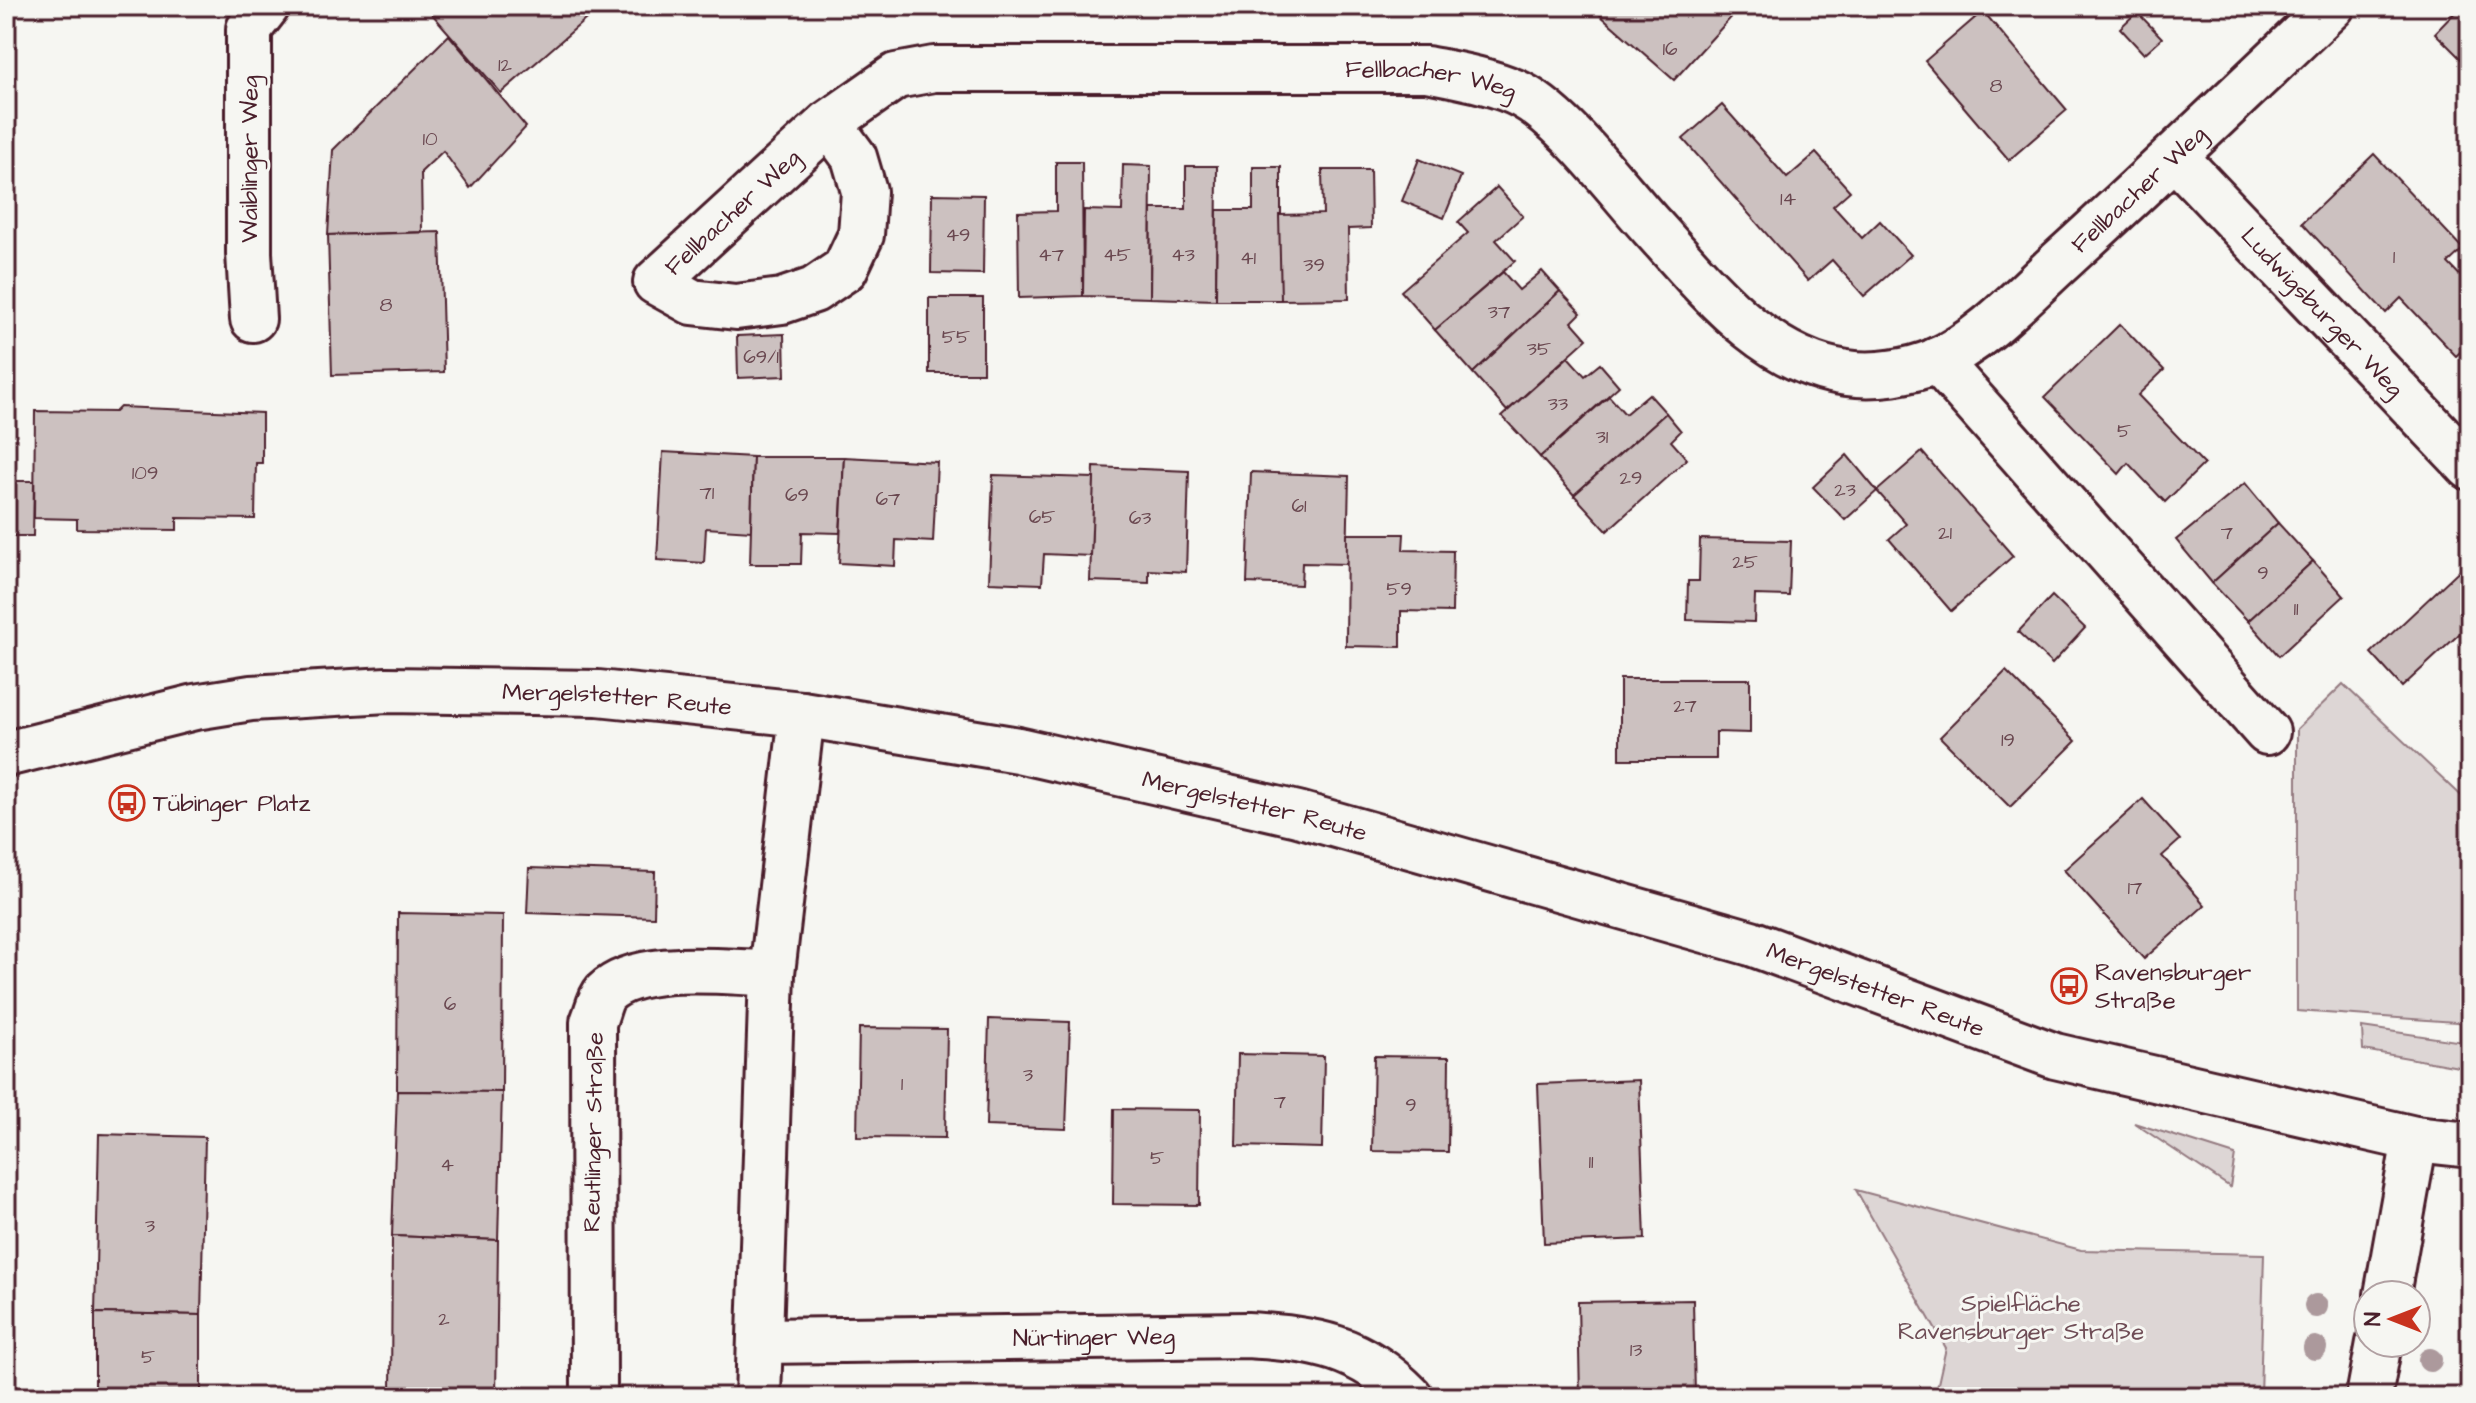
<svg xmlns="http://www.w3.org/2000/svg" width="2476" height="1403" viewBox="0 0 2476 1403" font-family="'Architects Daughter',sans-serif">
  <style>
    .green { fill: #ddd6d5; stroke: #947a80; stroke-width: 2 }
    .building { fill: #ccc1c0; stroke: #4a1f2b; stroke-width: 2 }
    .lines { fill: none; stroke-linecap: round; stroke-linejoin: round }
    .minor-casing { stroke: #4a1f2b; stroke-width: 50 }
    .tertiary-casing { stroke: #4a1f2b; stroke-width: 50 }
    .minor { stroke: #f6f6f2; stroke-width: 44 }
    .tertiary { stroke: #f6f6f2; stroke-width: 44 }
    .tree { fill: #ac999c }
    .labels { text-anchor: middle; stroke-width: 6; stroke-linejoin: round; paint-order: stroke }
    .number-label { font-size: 20px; fill: #6a4850 }
    .street-label { font-size: 24px; fill: #4a1f2b; stroke: #f6f6f2 }
    .poi-label { font-size: 24px; fill: #4a1f2b; stroke: #f6f6f2; text-anchor: start }
    .park-label { font-size: 24px; fill: #6f4d56; stroke: #f6f6f2 }
  </style>
  <rect width="100%" height="100%" fill="#f6f6f2"/>
  <filter id="ink" filterUnits="userSpaceOnUse"><feTurbulence type="fractalNoise" baseFrequency=".0125" numOctaves="2"/><feDisplacementMap in="SourceGraphic" scale="16" xChannelSelector="R" yChannelSelector="G"/><feConvolveMatrix kernelMatrix="1 2 1 2 8 2 1 2 1" color-interpolation-filters="sRGB"/></filter>
  <g filter="url(#ink)">
    <g class="green">
      <path d="M 2343,684 L 2470,804 L 2470,1023 L 2297,1011 L 2297,729 Z"/>
      <path d="M 2362,1027 L 2470,1043 L 2470,1069 L 2363,1050 Z"/>
      <path d="M 2134,1123 L 2235,1155 L 2230,1187 Z"/>
      <path d="M 1856,1190 L 2081,1250 L 2264,1254 L 2260,1397 L 1935,1397 L 1946,1348 Z"/>
    </g>
    <g class="building">
      <path d="M 425,6 L 601,6 L 501,93 Z"/>
      <path d="M 1607,6 L 1727,6 L 1735,13 L 1674,80 L 1600,15 Z"/>
      <path d="M 2461,6 L 2470,6 L 2470,68 L 2435,33 Z"/>
      <path d="M 1983,11 L 2067,110 L 2009,160 L 1925,61 Z"/>
      <path d="M 2137,12 L 2162,38 L 2144,54 L 2120,28 Z"/>
      <path d="M 449,35 L 526,127 L 470,188 L 443,151 L 421,172 L 422,232 L 328,235 L 333,150 Z"/>
      <path d="M 1722,105 L 1787,178 L 1816,153 L 1850,191 L 1833,206 L 1862,238 L 1880,221 L 1911,255 L 1864,296 L 1832,260 L 1808,281 L 1683,139 Z"/>
      <path d="M 2374,154 L 2463,249 L 2448,263 L 2470,286 L 2470,343 L 2456,356 L 2401,298 L 2386,313 L 2302,223 Z"/>
      <path d="M 1419,159 L 1461,176 L 1444,218 L 1402,201 Z"/>
      <path d="M 1056,162 L 1082,162 L 1083,296 L 1019,298 L 1018,212 L 1056,211 Z"/>
      <path d="M 1123,165 L 1151,166 L 1150,298 L 1083,296 L 1084,210 L 1122,211 Z"/>
      <path d="M 1186,166 L 1217,166 L 1216,300 L 1150,298 L 1151,209 L 1186,209 Z"/>
      <path d="M 1253,167 L 1281,167 L 1281,300 L 1216,300 L 1217,210 L 1253,210 Z"/>
      <path d="M 1322,170 L 1370,170 L 1371,228 L 1348,229 L 1349,299 L 1281,300 L 1279,215 L 1323,214 Z"/>
      <path d="M 1497,187 L 1523,216 L 1496,240 L 1515,261 L 1435,330 L 1401,291 L 1468,233 L 1458,222 Z"/>
      <path d="M 932,194 L 984,195 L 983,274 L 931,273 Z"/>
      <path d="M 440,232 L 444,372 L 332,375 L 328,235 Z"/>
      <path d="M 1542,271 L 1560,291 L 1473,373 L 1435,330 L 1503,272 L 1519,290 Z"/>
      <path d="M 1560,291 L 1581,313 L 1572,322 L 1587,339 L 1507,411 L 1473,373 Z"/>
      <rect x="929" y="298" width="54" height="75"/>
      <path d="M 2120,324 L 2164,370 L 2138,395 L 2204,464 L 2165,502 L 2128,463 L 2119,474 L 2045,397 Z"/>
      <path d="M 784,334 L 785,376 L 738,378 L 737,336 Z"/>
      <path d="M 1568,357 L 1585,376 L 1600,364 L 1619,386 L 1540,457 L 1502,416 Z"/>
      <path d="M 1649,394 L 1666,413 L 1574,495 L 1540,457 L 1609,396 L 1625,414 Z"/>
      <path d="M 120,407 L 262,413 L 262,463 L 256,463 L 255,519 L 177,518 L 177,530 L 77,529 L 77,519 L 34,518 L 35,411 L 115,412 Z"/>
      <path d="M 1666,413 L 1681,431 L 1671,441 L 1687,459 L 1607,531 L 1574,495 Z"/>
      <path d="M 663,452 L 753,457 L 751,531 L 706,528 L 704,563 L 657,560 Z"/>
      <path d="M 1922,452 L 2013,556 L 1951,611 L 1889,539 L 1906,524 L 1877,491 Z"/>
      <path d="M 1847,455 L 1877,491 L 1845,520 L 1813,487 Z"/>
      <path d="M 753,457 L 844,457 L 840,533 L 802,532 L 801,564 L 750,564 Z"/>
      <path d="M 844,457 L 937,462 L 933,542 L 896,540 L 895,566 L 839,563 Z"/>
      <path d="M 1094,467 L 1189,471 L 1186,572 L 1149,570 L 1149,583 L 1090,581 Z"/>
      <path d="M 1251,472 L 1349,476 L 1347,564 L 1302,563 L 1301,585 L 1247,583 Z"/>
      <path d="M 993,475 L 1094,478 L 1091,556 L 1044,554 L 1042,584 L 989,582 Z"/>
      <path d="M 6,481 L 34,481 L 33,536 L 6,536 Z"/>
      <path d="M 2245,483 L 2278,523 L 2212,583 L 2176,540 Z"/>
      <path d="M 2278,523 L 2313,561 L 2248,621 L 2212,583 Z"/>
      <path d="M 1347,534 L 1404,534 L 1403,550 L 1453,551 L 1452,612 L 1401,611 L 1401,647 L 1346,646 Z"/>
      <path d="M 1700,539 L 1791,541 L 1789,596 L 1755,595 L 1754,622 L 1687,620 L 1688,581 L 1699,581 Z"/>
      <path d="M 2470,560 L 2470,624 L 2402,687 L 2371,653 Z"/>
      <path d="M 2313,561 L 2344,596 L 2279,656 L 2248,621 Z"/>
      <path d="M 2052,596 L 2085,628 L 2052,664 L 2018,632 Z"/>
      <path d="M 2006,671 L 2076,741 L 2010,807 L 1940,737 Z"/>
      <path d="M 1620,679 L 1750,679 L 1750,733 L 1716,732 L 1716,759 L 1620,759 Z"/>
      <path d="M 2143,799 L 2180,840 L 2162,856 L 2205,905 L 2144,959 L 2064,870 Z"/>
      <path d="M 529,868 L 655,872 L 654,917 L 527,913 Z"/>
      <path d="M 398,913 L 503,915 L 502,1092 L 397,1091 Z"/>
      <path d="M 989,1019 L 1070,1022 L 1066,1129 L 986,1126 Z"/>
      <path d="M 859,1028 L 947,1029 L 945,1138 L 857,1137 Z"/>
      <path d="M 1238,1054 L 1324,1056 L 1322,1148 L 1236,1146 Z"/>
      <path d="M 1374,1056 L 1449,1057 L 1448,1152 L 1372,1151 Z"/>
      <path d="M 1639,1080 L 1645,1239 L 1544,1243 L 1538,1084 Z"/>
      <path d="M 397,1091 L 502,1092 L 498,1240 L 392,1236 Z"/>
      <path d="M 1114,1109 L 1200,1110 L 1199,1205 L 1113,1204 Z"/>
      <path d="M 99,1134 L 205,1137 L 201,1315 L 95,1313 Z"/>
      <path d="M 392,1236 L 498,1240 L 496,1397 L 391,1397 Z"/>
      <path d="M 1693,1300 L 1695,1397 L 1580,1397 L 1578,1302 Z"/>
      <path d="M 95,1313 L 201,1315 L 201,1397 L 95,1397 Z"/>
    </g>
    <g class="lines">
      <defs>
        <g id="minor">
          <path id="s1" d="M 829,123 L 854,157 L 864,191 L 861,235 L 845,269 L 814,290 L 782,301 L 736,307 L 692,302 L 656,282 L 829,123 L 896,76 L 934,69 L 1427,69 C 1457,75 1487,80 1515,92 C 1560,111 1618,190 1652,227 C 1705,285 1763,362 1847,373 C 1876,377 1909,372 1936,361 C 1984,340 2025,293 2063,259 C 2154,176 2243,91 2332,6"/>
          <path id="s2" d="M 2175,157 L 2470,467"/>
          <path d="M 253,319 L 249,253 L 249,29 L 267,6"/>
          <path d="M 1937,360 L 2267,732"/>
          <path d="M 2387,1295 L 2415,1139"/>
          <path id="s3" d="M 760,1341 L 1247,1335 C 1315,1339 1361,1346 1410,1397"/>
          <path d="M 594,1397 L 593,1022 C 597,1014 599,1000 605,993 C 639,960 727,973 772,973"/>
          <path d="M 758,1397 L 772,973 L 802,714"/>
          <path d="M 2369,1397 L 2379,1343"/>
        </g>
        <g id="tertiary">
          <path id="s4" d="M 6,754 L 195,707 L 251,698 L 387,690 L 598,693 L 802,714 L 1018,750 L 1298,814 L 1751,943 L 2055,1056 L 2415,1139 L 2470,1145"/>
        </g>
      </defs>
      <use href="#minor" class="minor-casing"/>
      <use href="#tertiary" class="tertiary-casing"/>
      <use href="#minor" class="minor"/>
      <use href="#tertiary" class="tertiary"/>
    </g>
    <g class="tree">
      <circle cx="2316" cy="1306" r="12"/>
      <circle cx="2315" cy="1348" r="12"/>
      <circle cx="2430" cy="1360" r="12"/>
    </g>
  </g>
  <defs>
    <symbol id="bus-ring" viewBox="-11 -11 22 22"><circle r="9.5" fill="#f6f6f2" stroke="#c8321e" stroke-width="1.5"/><path d="M-5-6H5V4H4V6H2V4H-2V6H-4V4H-5ZM-3.5-4V0h7V-4ZM-3.5 1.2v1.5H-2V1.2ZM2 1.2v1.5H3.5V1.2Z" fill="#c8321e"/></symbol>
  </defs>
  <g fill-rule="evenodd">
    <use href="#bus-ring" x="107" y="783" width="40" height="40"/>
    <use href="#bus-ring" x="2049" y="966" width="40" height="40"/>
  </g>
  <g class="labels">
    <g class="number-label">
      <text x="1670" y="55">16</text>
      <text x="505" y="71">12</text>
      <text x="1996" y="92">8</text>
      <text x="430" y="145">10</text>
      <text x="1788" y="205">14</text>
      <text x="958" y="241">49</text>
      <text x="1051" y="261">47</text>
      <text x="1117" y="261">45</text>
      <text x="1183" y="261">43</text>
      <text x="2394" y="263">1</text>
      <text x="1248" y="264">41</text>
      <text x="1314" y="271">39</text>
      <text x="386" y="311">8</text>
      <text x="1499" y="318">37</text>
      <text x="956" y="343">55</text>
      <text x="1539" y="355">35</text>
      <text x="761" y="363">69/1</text>
      <text x="1558" y="410">33</text>
      <text x="2124" y="437">5</text>
      <text x="1602" y="443">31</text>
      <text x="145" y="479">109</text>
      <text x="1631" y="484">29</text>
      <text x="1845" y="496">23</text>
      <text x="707" y="499">71</text>
      <text x="797" y="501">69</text>
      <text x="888" y="505">67</text>
      <text x="1299" y="512">61</text>
      <text x="1042" y="523">65</text>
      <text x="1140" y="524">63</text>
      <text x="1945" y="539">21</text>
      <text x="2227" y="539">7</text>
      <text x="1745" y="568">25</text>
      <text x="2263" y="579">9</text>
      <text x="1399" y="595">59</text>
      <text x="2296" y="615">11</text>
      <text x="1685" y="712">27</text>
      <text x="2008" y="746">19</text>
      <text x="2135" y="894">17</text>
      <text x="450" y="1010">6</text>
      <text x="1028" y="1081">3</text>
      <text x="902" y="1090">1</text>
      <text x="1280" y="1108">7</text>
      <text x="1411" y="1111">9</text>
      <text x="1157" y="1164">5</text>
      <text x="1591" y="1168">11</text>
      <text x="447" y="1171">4</text>
      <text x="150" y="1232">3</text>
      <text x="444" y="1325">2</text>
      <text x="1636" y="1356">13</text>
      <text x="148" y="1363">5</text>
    </g>
    <g class="street-label">
      <text dy="8" stroke="none"><textPath href="#s1" startOffset="1216">Fellbacher Weg</textPath></text>
      <text transform="translate(249 159) rotate(-90)" y="8">Waiblinger Weg</text>
      <text dy="8" stroke="none"><textPath href="#s1" startOffset="2102">Fellbacher Weg</textPath></text>
      <text dy="8" stroke="none"><textPath href="#s1" startOffset="466">Fellbacher Weg</textPath></text>
      <text dy="8" stroke="none"><textPath href="#s2" startOffset="214">Ludwigsburger Weg</textPath></text>
      <text dy="8" stroke="none"><textPath href="#s4" startOffset="618">Mergelstetter Reute</textPath></text>
      <text dy="8" stroke="none"><textPath href="#s4" startOffset="1266">Mergelstetter Reute</textPath></text>
      <text dy="8" stroke="none"><textPath href="#s4" startOffset="1914">Mergelstetter Reute</textPath></text>
      <text transform="translate(593 1132) rotate(-89)" y="8">Reutlinger Straße</text>
      <text dy="8" stroke="none"><textPath href="#s3" startOffset="334">Nürtinger Weg</textPath></text>
    </g>
    <g class="poi-label">
      <text x="153" y="811">Tübinger Platz</text>
      <text x="2095" y="980">Ravensburger<tspan x="2095" dy="28">Straße</tspan></text>
    </g>
    <g class="park-label">
      <text x="2021" y="1311">Spielfläche<tspan x="2021" dy="28">Ravensburger Straße</tspan></text>
    </g>
  </g>
  <rect width="2476" height="1403" fill="none" stroke="#f6f6f2" stroke-width="32"/>
  <rect x="16" y="16" width="2444" height="1371" fill="none" stroke="#4a1f2b" stroke-width="3" filter="url(#ink)"/>
  <g transform="translate(2392 1319) rotate(270)"><circle r="38" fill="#f6f6f2" stroke="#b1a0a2" stroke-width="2"/>
  <path d="M0-6L14 30L0 20L-14 30Z" fill="#c8321e"/>
  <text y="-12" font-size="22" font-weight="bold" text-anchor="middle" fill="#4a1f2b">N</text>
  </g>
</svg>
